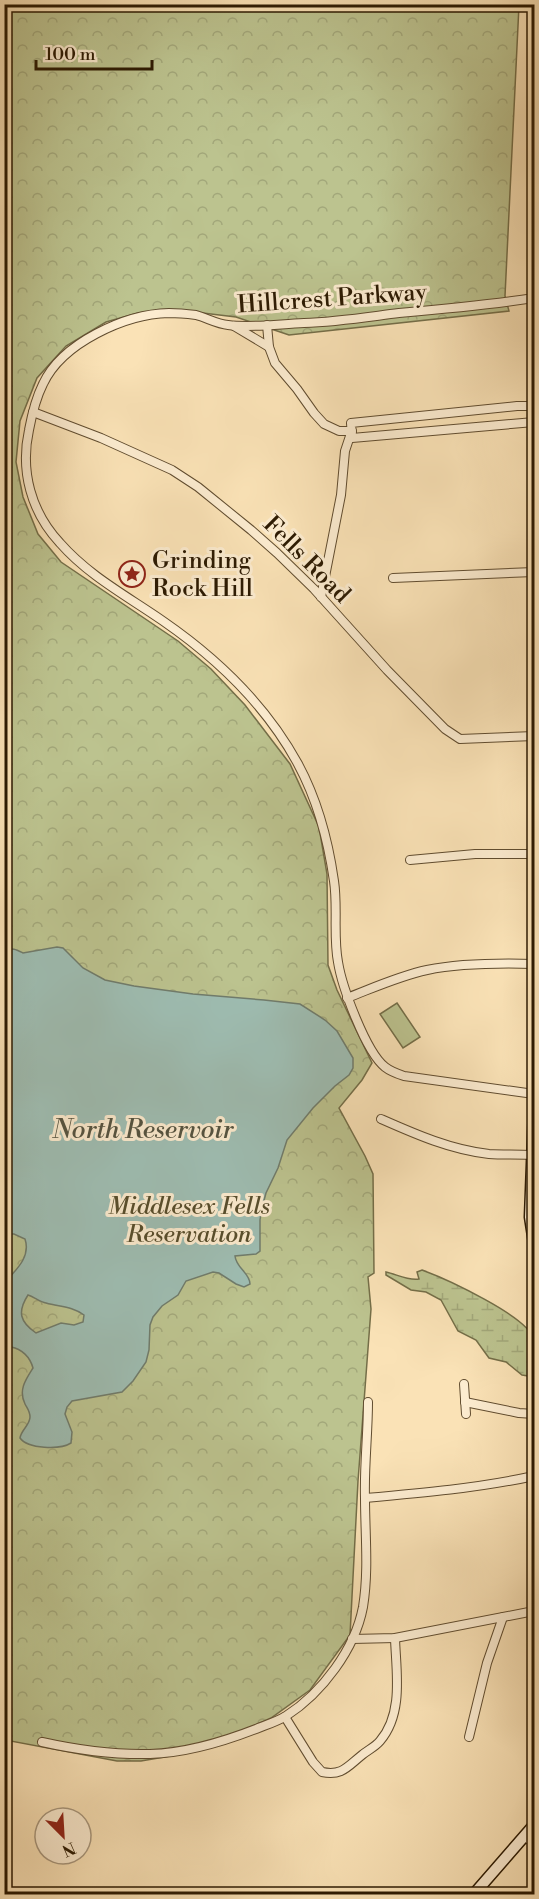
<svg xmlns="http://www.w3.org/2000/svg" width="539" height="1899" viewBox="0 0 539 1899" font-family="'Libre Bodoni',serif">
  <style>
    .wetland { fill: url(#wetland-marsh); stroke: #746e48; stroke-width: 1.5 }
    .park { fill: url(#park-crowns); stroke: #746e48; stroke-width: 1.5 }
    .pitch { fill: #bcc38f; stroke: #746e48; stroke-width: 1.5 }
    .water { fill: #9ebdb2; stroke: #707c6c; stroke-width: 1.5; fill-rule: evenodd }
    .lines { fill: none; stroke-linecap: round; stroke-linejoin: round }
    .minor-casing { stroke: #604c2f; stroke-width: 10 }
    .secondary-casing { stroke: #2c1a02; stroke-width: 13 }
    .minor { stroke: #fcecd0; stroke-width: 8 }
    .secondary { stroke: #fcecd0; stroke-width: 10 }
    .labels { text-anchor: middle; stroke-width: 6; stroke-linejoin: round; paint-order: stroke }
    .street-label { font-size: 24px; fill: #2c1a02; stroke: #fcecd0 }
    .poi-label { font-size: 24px; fill: #2c1a02; stroke: #fcecd0; text-anchor: start }
    .park-label { font-size: 24px; font-style: italic; fill: #574d2c; stroke: #fcecd0 }
    .water-label { font-size: 26px; font-style: italic; fill: #545340; stroke: #fcecd0 }
  </style>
  <defs>
    <pattern id="wetland-marsh" width="20" height="14" patternUnits="userSpaceOnUse" patternTransform="scale(1.5)"><rect width="20" height="14" fill="#bcc38f"/><path d="M1 5h8M5 5V1M11 12h8M15 12V8" fill="none" stroke="#a2a77a"/></pattern>
    <pattern id="park-crowns" width="20" height="18" patternUnits="userSpaceOnUse" patternTransform="scale(1.5)"><rect width="20" height="18" fill="#bcc38f"/><path d="M2 6a3 3 0 1 1 6 0M12 15a3 3 0 1 1 6 0" fill="none" stroke="#a2a77a"/></pattern>
  </defs>
  <rect width="100%" height="100%" fill="#fae2b6"/>
  <filter id="stains"><feTurbulence type="fractalNoise" baseFrequency=".00333" numOctaves="4"/><feColorMatrix values="0 0 0 0 .2 0 0 0 0 .09 0 0 0 0 .02 0 0 0 .5 -.17"/></filter>
  <radialGradient id="worn" r=".72"><stop offset=".6" stop-color="#630" stop-opacity="0"/><stop offset="1" stop-color="#630" stop-opacity=".3"/></radialGradient>
  <path class="wetland" d="M 422,1270 C 444,1278 530,1317 534,1340 C 537,1351 535,1366 534,1377 L 522,1375 L 506,1362 L 489,1358 L 476,1340 L 458,1331 L 441,1300 L 426,1292 L 411,1290 L 386,1275 L 386,1272 C 396,1274 408,1281 419,1279 L 417,1272 Z"/>
  <path class="park" d="M 4,5 L 519,5 L 505,296 L 509,311 L 289,335 L 236,317 L 186,311 L 138,313 L 106,322 L 66,346 L 37,378 L 20,421 L 16,462 L 23,497 L 38,534 L 61,562 L 178,641 L 211,669 L 245,705 L 290,764 L 319,827 L 327,874 L 328,965 L 337,990 L 372,1063 L 362,1080 L 339,1108 L 365,1156 L 373,1174 L 374,1273 L 368,1277 L 371,1309 L 358,1481 L 350,1635 L 310,1690 L 271,1718 L 251,1727 L 182,1754 L 141,1761 L 117,1761 L 5,1740 Z"/>
  <path class="pitch" d="M 397,1003 L 420,1037 L 403,1048 L 380,1014 Z"/>
  <path class="water" d="M 57,947 L 63,948 L 83,968 L 105,980 L 134,986 L 193,994 L 264,1000 L 300,1004 L 325,1020 L 337,1031 L 353,1058 L 353,1068 L 349,1075 L 335,1086 L 313,1108 L 287,1140 L 278,1168 L 266,1193 L 262,1208 L 260,1220 L 260,1251 L 256,1254 L 235,1256 C 236,1268 250,1273 250,1284 L 244,1287 L 236,1284 L 219,1273 L 213,1272 L 186,1281 L 178,1295 L 162,1306 L 153,1317 L 150,1325 L 149,1350 L 146,1362 L 133,1381 L 122,1392 L 72,1401 L 67,1407 L 65,1414 L 72,1432 L 71,1443 C 60,1450 28,1449 20,1438 C 21,1430 30,1425 30,1417 C 30,1411 27,1408 25,1404 C 18,1390 26,1379 33,1368 C 30,1357 22,1349 11,1347 L 5,1334 L 5,1282 C 16,1270 31,1257 25,1239 L 14,1234 L 5,1234 L 5,960 L 6,951 C 12,947 17,950 23,953 ZM 28,1295 C 34,1297 40,1302 46,1303 C 60,1307 72,1306 84,1315 L 83,1322 L 74,1325 L 61,1323 L 36,1333 C 20,1322 17,1312 28,1295 Z"/>
  <g class="lines">
    <defs>
      <g id="minor">
        <path d="M 534,298 C 489,305 444,309 399,313 C 367,317 336,322 304,323 C 279,324 253,328 228,325 C 217,324 207,318 196,315 C 188,314 177,313 169,313 C 125,314 62,343 43,384 C 36,398 32,414 29,430 C 20,471 31,512 60,543 C 89,576 127,596 163,621 C 218,659 266,705 298,764 C 318,801 328,839 334,881 C 338,907 333,936 338,962 C 342,987 366,1052 385,1067 C 390,1071 398,1074 404,1076 L 534,1094"/>
        <path d="M 267,325 L 269,347 L 275,363 L 297,389 L 314,413 L 324,424 L 339,431 L 352,431"/>
        <path d="M 234,326 L 269,347"/>
        <path d="M 534,406 L 517,406 L 351,423 L 352,438 L 534,422"/>
        <path d="M 33,412 L 101,438 L 172,470 L 198,487 L 251,530 L 277,553 L 314,589 L 387,670 L 445,729 L 460,739 L 534,736"/>
        <path d="M 393,578 L 534,572"/>
        <path d="M 321,597 L 341,495 L 345,451 L 351,433"/>
        <path d="M 410,860 L 475,854 L 534,854"/>
        <path d="M 347,998 C 373,988 399,976 427,970 C 462,963 499,963 534,964"/>
        <path d="M 381,1119 C 415,1134 451,1150 489,1154 C 503,1155 517,1154 531,1155"/>
        <path d="M 464,1384 L 466,1414"/>
        <path d="M 465,1402 L 519,1413 L 534,1414"/>
        <path d="M 365,1498 C 422,1493 479,1488 534,1476"/>
        <path d="M 352,1639 L 395,1638 L 534,1611"/>
        <path d="M 285,1717 L 313,1762 L 322,1772 C 342,1776 347,1767 362,1755 C 368,1750 375,1747 380,1741 C 404,1713 396,1671 395,1638"/>
        <path d="M 469,1737 L 487,1663 L 503,1617"/>
        <path d="M 42,1742 C 78,1750 113,1755 150,1754 C 188,1753 226,1741 261,1727 C 269,1724 278,1721 286,1716 C 322,1693 355,1649 363,1607 C 369,1570 365,1534 365,1498 C 364,1466 368,1434 368,1402"/>
        <path d="M 525,1837 L 534,1843"/>
        <path d="M 254,1893 L 265,1894"/>
      </g>
      <g id="secondary">
        <path d="M 534,1110 L 530,1217 L 534,1243"/>
        <path d="M 474,1894 L 534,1825"/>
      </g>
    </defs>
    <use href="#minor" class="minor-casing"/>
    <use href="#secondary" class="secondary-casing"/>
    <use href="#minor" class="minor"/>
    <use href="#secondary" class="secondary"/>
  </g>
  <defs>
    <symbol id="sight-ring" viewBox="-11 -11 22 22"><circle r="9.5" fill="#fcecd0" stroke="#8f2418" stroke-width="1.5"/><path d="M0-6L1.8-2.2L6-1.7L2.9 1.2L3.7 5.4L0 3.3L-3.7 5.4L-2.9 1.2L-6-1.7L-1.8-2.2Z" fill="#8f2418"/></symbol>
  </defs>
  <g fill-rule="evenodd">
    <use href="#sight-ring" x="117" y="559" width="30" height="30"/>
  </g>
  <g class="labels">
    <g class="street-label">
      <text transform="translate(332 298) rotate(-4)" y="8">Hillcrest Parkway</text>
      <text transform="translate(307 559) rotate(45)" y="8">Fells Road</text>
    </g>
    <g class="poi-label">
      <text x="152" y="568">Grinding<tspan x="152" dy="28">Rock Hill</tspan></text>
    </g>
    <g class="park-label">
      <text x="189" y="1214">Middlesex Fells<tspan x="189" dy="28">Reservation</tspan></text>
    </g>
    <g class="water-label">
      <text x="143" y="1138">North Reservoir</text>
    </g>
  </g>
  <rect width="539" height="1899" fill="none" stroke="#fae2b6" stroke-width="24"/>
  <rect x="6" y="6" width="527" height="1887" fill="none" stroke="#2c1a02" stroke-width="3"/>
  <rect x="12" y="12" width="515" height="1875" fill="none" stroke="#2c1a02" stroke-width="1.5"/>
  <g transform="translate(63 1836) rotate(156)"><circle r="28" fill="#fcecd0" stroke="#a9987e" stroke-width="1.5"/>
  <path d="M0-4.5L10 22L0 15L-10 22Z" fill="#8f2418"/>
  <text y="-9" font-size="16" font-weight="bold" text-anchor="middle" fill="#2c1a02">N</text>
  </g>
  <path d="M36 60v9h116v-9" fill="none" stroke="#2c1a02" stroke-width="3"/>
  <text x="45" y="60" font-size="18" fill="#2c1a02" stroke="#fcecd0" stroke-width="4.5" paint-order="stroke">100 m</text>
  <rect width="100%" height="100%" filter="url(#stains)"/>
  <rect width="100%" height="100%" fill="url(#worn)"/>
</svg>
